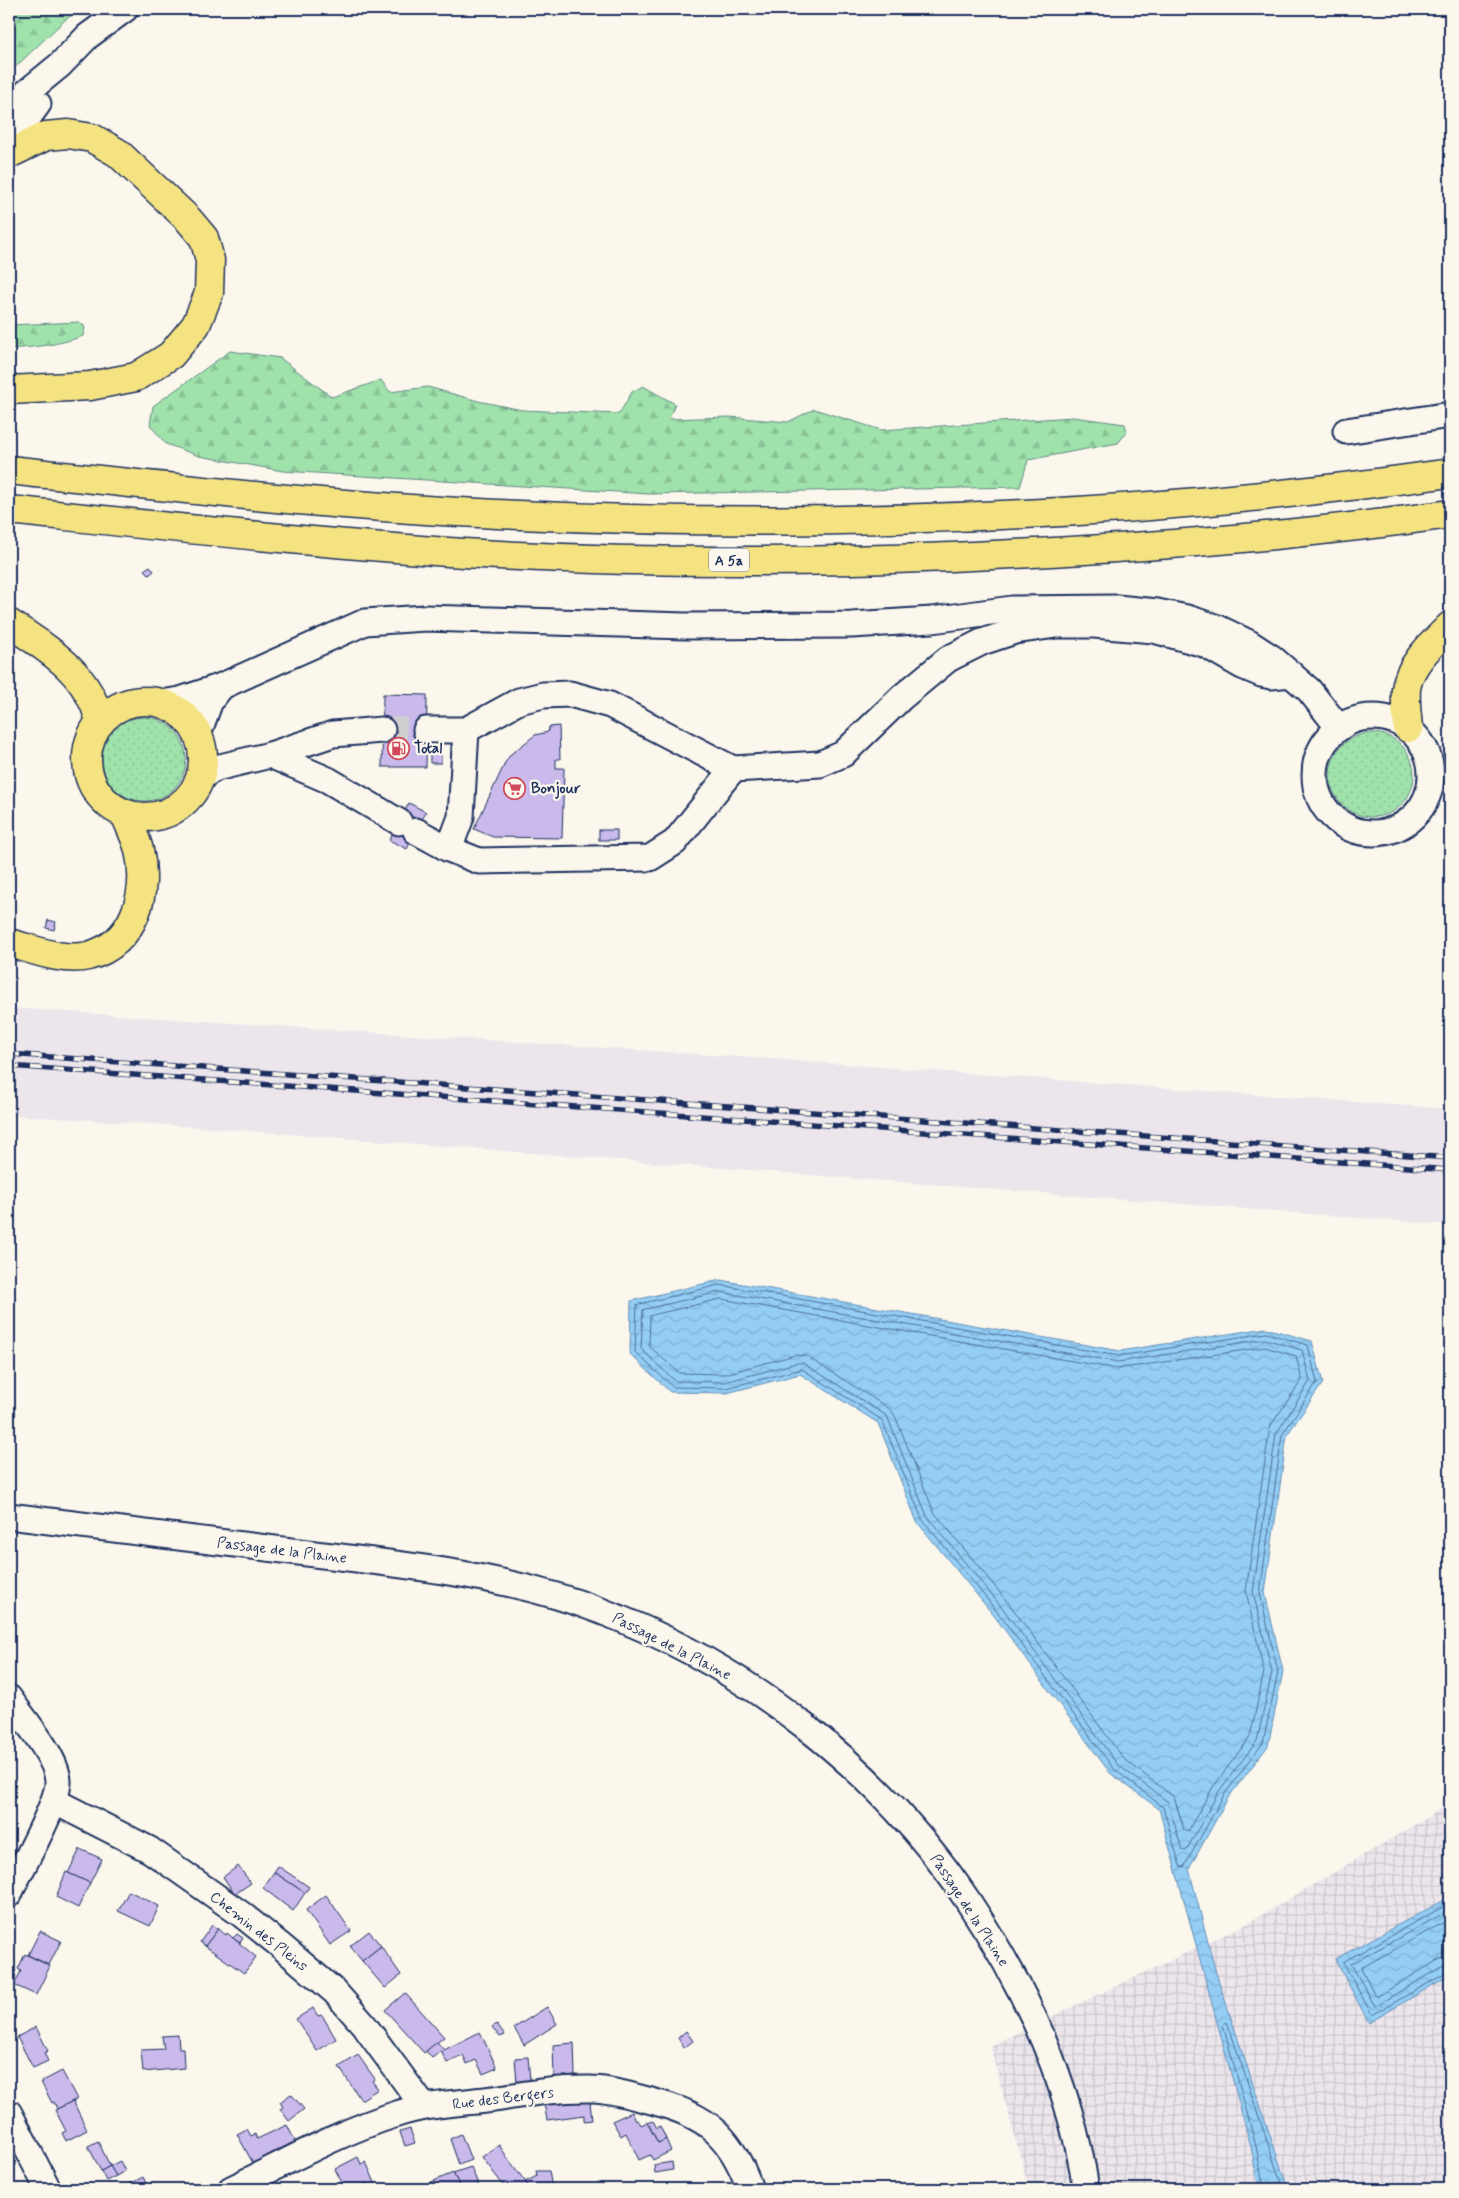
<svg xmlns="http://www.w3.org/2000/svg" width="1459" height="2198" viewBox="0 0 1459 2198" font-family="Mynerve,sans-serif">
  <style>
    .built { fill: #ece5ec }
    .industrial { fill: url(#industrial-grid) }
    .grass { fill: url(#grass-dots); stroke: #5e8884 }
    .forest { fill: url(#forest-firs); stroke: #5e8884 }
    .water { fill: url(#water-waves); stroke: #648eb8 }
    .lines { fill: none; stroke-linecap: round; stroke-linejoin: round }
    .shore { stroke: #4b6f9a; stroke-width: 1 }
    .building { fill: #cabaeb; stroke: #1b2f5e }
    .minor-tunnel { stroke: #cecfd0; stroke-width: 25; stroke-dasharray: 25 12; stroke-linecap: butt }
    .minor-casing { stroke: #1b2f5e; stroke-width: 29 }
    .major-casing { stroke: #1b2f5e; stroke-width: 31 }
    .highway-casing { stroke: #1b2f5e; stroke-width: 31 }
    .minor { stroke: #fbf7ec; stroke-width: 25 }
    .major { stroke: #f5e382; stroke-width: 28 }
    .highway { stroke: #f5e382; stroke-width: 28 }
    .rail-casing { stroke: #1b2f5e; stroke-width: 5.5 }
    .rail { stroke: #fbf7ec; stroke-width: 4; stroke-dasharray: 11; stroke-linecap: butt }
    .labels { text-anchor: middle; stroke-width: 4.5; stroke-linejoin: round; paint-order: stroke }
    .shield { fill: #fbf7ec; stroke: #5e6b89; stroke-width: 1 }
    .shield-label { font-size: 14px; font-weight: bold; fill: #1b2f5e }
    .poi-label { font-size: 15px; font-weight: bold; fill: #1b2f5e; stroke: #fbf7ec; text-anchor: start }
    .street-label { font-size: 15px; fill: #1b2f5e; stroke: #fbf7ec }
  </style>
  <defs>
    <pattern id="industrial-grid" width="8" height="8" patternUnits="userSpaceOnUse" patternTransform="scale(1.25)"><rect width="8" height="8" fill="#ece5ec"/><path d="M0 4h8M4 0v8" fill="none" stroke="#cac5cd"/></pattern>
    <pattern id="grass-dots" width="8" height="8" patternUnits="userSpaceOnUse" patternTransform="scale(1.25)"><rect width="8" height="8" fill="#a0e2ab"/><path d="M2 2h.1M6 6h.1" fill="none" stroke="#89c296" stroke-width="1.8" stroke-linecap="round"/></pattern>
    <pattern id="forest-firs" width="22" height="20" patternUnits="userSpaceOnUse" patternTransform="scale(1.25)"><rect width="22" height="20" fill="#a0e2ab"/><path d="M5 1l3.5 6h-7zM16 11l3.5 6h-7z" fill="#89c296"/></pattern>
    <pattern id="water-waves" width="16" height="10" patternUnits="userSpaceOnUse" patternTransform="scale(1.25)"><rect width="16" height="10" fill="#94cef4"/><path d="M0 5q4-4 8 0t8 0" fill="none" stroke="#7fb1d4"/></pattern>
  </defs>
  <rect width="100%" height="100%" fill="#fbf7ec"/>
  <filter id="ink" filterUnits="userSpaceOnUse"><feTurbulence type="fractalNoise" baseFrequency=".02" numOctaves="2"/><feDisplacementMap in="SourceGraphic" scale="10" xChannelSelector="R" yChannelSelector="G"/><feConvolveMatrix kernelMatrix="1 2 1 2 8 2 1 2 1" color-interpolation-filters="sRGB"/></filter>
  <g filter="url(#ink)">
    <path class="built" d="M 9,1008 L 786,1060 L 1450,1109 L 1450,1225 L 199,1127 L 9,1115 Z"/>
    <path class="industrial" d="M 1450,1804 L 1450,2189 L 1029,2189 L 990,2046 L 1245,1925 Z"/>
    <g class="grass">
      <circle cx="144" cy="759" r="42"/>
      <circle cx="1372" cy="775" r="42"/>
    </g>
    <g class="forest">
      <path d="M 9,9 L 82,9 L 66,19 L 9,73 Z"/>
      <path d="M 80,322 L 85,327 L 83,336 C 59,345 35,347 9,349 L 9,325 Z"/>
      <path d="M 230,351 L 280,358 L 332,397 L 381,380 L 390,392 L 428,387 L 478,401 L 522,410 L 619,414 L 632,392 L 643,386 L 675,404 L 669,419 L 729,417 L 788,422 L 814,409 L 881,430 L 1073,417 L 1125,424 L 1127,432 L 1118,443 L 1028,460 L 1020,487 L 649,494 L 283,471 L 199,456 L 166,444 L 150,425 L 153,406 Z"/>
    </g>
    <g class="water">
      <path d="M 720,1280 L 1120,1351 L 1266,1328 L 1312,1341 L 1323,1383 L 1287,1435 L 1265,1593 L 1283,1671 L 1268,1746 L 1228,1798 L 1189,1869 L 1216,1973 L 1288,2189 L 1259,2189 L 1251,2147 L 1159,1809 L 1110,1773 L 995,1617 L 917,1522 L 878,1423 L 800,1374 L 727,1393 L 670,1392 L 630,1354 L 631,1301 Z"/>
      <path d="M 1450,1897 L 1450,1975 L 1369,2023 L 1335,1959 Z"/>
    </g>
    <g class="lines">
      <g class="shore">
        <path d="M 720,1285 L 1119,1356 L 1266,1333 L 1308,1345 L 1317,1382 L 1282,1435 L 1260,1593 L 1278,1672 L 1263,1743 L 1224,1795 L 1184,1867 L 1180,1866 L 1163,1807 L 1114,1769 L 999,1614 L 922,1519 L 882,1420 L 802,1369 L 726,1388 L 673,1387 L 635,1352 L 637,1305 Z"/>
        <path d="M 720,1292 L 1118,1362 L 1265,1339 L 1302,1350 L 1310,1381 L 1276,1434 L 1253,1592 L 1272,1672 L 1257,1741 L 1219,1791 L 1186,1851 L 1182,1850 L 1168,1802 L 1118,1765 L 1004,1610 L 927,1516 L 887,1416 L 803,1363 L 796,1363 L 725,1382 L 675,1381 L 641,1349 L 643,1310 Z"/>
        <path d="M 721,1299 L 1117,1369 L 1265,1347 L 1296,1356 L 1302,1380 L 1271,1425 L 1269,1433 L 1246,1591 L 1264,1672 L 1250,1737 L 1213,1787 L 1188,1831 L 1184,1830 L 1174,1797 L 1124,1759 L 1010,1605 L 934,1512 L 895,1416 L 890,1409 L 806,1356 L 795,1355 L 725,1374 L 679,1373 L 649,1346 L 650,1316 Z"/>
        <path d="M 1450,1903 L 1343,1962 L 1372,2015 L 1450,1971"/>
        <path d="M 1450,1910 L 1351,1964 L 1375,2006 L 1443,1966 L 1450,1965"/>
        <path d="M 1450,1919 L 1361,1968 L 1375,1995 L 1378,1996 L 1440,1959 L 1450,1957"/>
        <path d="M 1264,2189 L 1256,2146 L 1223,2025 L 1225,2022 L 1228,2024 L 1283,2189"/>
      </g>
    </g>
    <g class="building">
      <path d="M 150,566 L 154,571 L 149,575 L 144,570 Z"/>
      <path d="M 383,694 L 427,695 L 426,767 L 382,767 Z"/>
      <path d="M 559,726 L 560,759 L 556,759 L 556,768 L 564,768 L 562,838 L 493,837 L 474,829 L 506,761 L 511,754 L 535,735 L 548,732 L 549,727 Z"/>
      <path d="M 430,753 L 441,754 L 441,763 L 430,763 Z"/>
      <path d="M 409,803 L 426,812 L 407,849 L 389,840 Z"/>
      <rect x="599" y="830" width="18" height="10"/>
      <path d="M 48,920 L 56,922 L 54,930 L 46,928 Z"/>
      <path d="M 80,1849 L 102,1859 L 90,1883 L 68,1873 Z"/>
      <path d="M 238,1866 L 251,1883 L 235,1894 L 223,1877 Z"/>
      <path d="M 278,1866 L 309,1887 L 305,1893 L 274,1872 Z"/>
      <path d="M 66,1872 L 90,1883 L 78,1908 L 56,1897 Z"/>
      <path d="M 274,1872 L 305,1893 L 293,1911 L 263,1888 Z"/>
      <path d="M 129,1891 L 159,1906 L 150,1926 L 118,1911 Z"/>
      <path d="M 326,1895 L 351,1931 L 330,1945 L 306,1910 Z"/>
      <path d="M 212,1925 L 218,1929 L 205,1946 L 200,1942 Z"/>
      <path d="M 218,1929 L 226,1935 L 227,1933 L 256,1957 L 244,1973 L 205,1946 Z"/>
      <path d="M 40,1931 L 61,1941 L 49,1965 L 28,1955 Z"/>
      <path d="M 369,1931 L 381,1946 L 362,1961 L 350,1946 Z"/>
      <path d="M 237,1934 L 243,1938 L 240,1943 L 233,1938 Z"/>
      <path d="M 381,1946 L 401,1975 L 385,1988 L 362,1961 Z"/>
      <path d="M 25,1954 L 50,1966 L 36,1995 L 14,1985 L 21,1971 L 18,1969 Z"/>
      <path d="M 405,1993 L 444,2037 L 424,2053 L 385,2010 Z"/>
      <path d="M 547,2007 L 557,2024 L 524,2045 L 514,2028 Z"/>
      <path d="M 313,2008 L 318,2016 L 322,2015 L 336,2039 L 317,2051 L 296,2019 Z"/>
      <path d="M 497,2024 L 505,2035 L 500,2037 L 492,2027 Z"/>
      <path d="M 36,2027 L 48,2051 L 44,2053 L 48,2061 L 33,2068 L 17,2037 Z"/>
      <path d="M 686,2031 L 693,2041 L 684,2048 L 678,2038 Z"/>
      <path d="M 480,2032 L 497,2068 L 483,2074 L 476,2060 L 467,2064 L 463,2056 L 447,2063 L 441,2051 L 432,2058 L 426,2051 L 437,2042 L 444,2050 Z"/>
      <path d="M 178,2035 L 179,2048 L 183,2048 L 184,2068 L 143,2072 L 141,2050 L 164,2049 L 162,2036 Z"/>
      <path d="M 574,2043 L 575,2075 L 554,2078 L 553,2045 Z"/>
      <path d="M 358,2055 L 375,2079 L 372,2081 L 378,2089 L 361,2100 L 339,2067 Z"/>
      <path d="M 528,2057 L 530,2081 L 517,2083 L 515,2058 Z"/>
      <path d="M 62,2071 L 77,2099 L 57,2109 L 54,2102 L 52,2103 L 41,2082 Z"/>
      <path d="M 589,2093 L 592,2120 L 584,2121 L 584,2115 L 547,2120 L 543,2098 Z"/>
      <path d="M 291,2094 L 304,2109 L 289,2121 L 280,2109 L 283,2107 L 280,2102 Z"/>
      <path d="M 73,2101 L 87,2130 L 66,2141 L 62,2133 L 66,2131 L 55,2110 Z"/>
      <path d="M 632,2112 L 636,2121 L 638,2120 L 641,2125 L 647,2122 L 658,2143 L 666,2139 L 671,2151 L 653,2160 L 650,2155 L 639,2160 L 626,2133 L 621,2136 L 612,2121 Z"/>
      <path d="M 653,2121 L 657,2128 L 660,2126 L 666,2139 L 658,2143 L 648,2123 Z"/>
      <path d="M 287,2125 L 298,2147 L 255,2167 L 237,2134 L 247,2129 L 251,2136 L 255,2134 L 257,2139 Z"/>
      <path d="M 410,2129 L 415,2143 L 405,2146 L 400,2132 Z"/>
      <path d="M 461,2134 L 471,2160 L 459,2165 L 450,2139 Z"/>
      <path d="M 98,2141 L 110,2166 L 101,2171 L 88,2146 Z"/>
      <path d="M 499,2145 L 509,2160 L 531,2189 L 506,2189 L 482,2157 Z"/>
      <path d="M 358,2157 L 361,2164 L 366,2162 L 376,2185 L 369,2188 L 367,2183 L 354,2189 L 345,2189 L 335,2169 Z"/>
      <path d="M 120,2161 L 125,2171 L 116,2176 L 110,2166 Z"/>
      <path d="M 672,2162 L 673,2170 L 655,2173 L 654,2165 Z"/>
      <path d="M 110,2166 L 116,2176 L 106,2181 L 101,2171 Z"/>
      <path d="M 471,2167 L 480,2189 L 461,2189 L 453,2173 Z"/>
      <path d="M 536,2171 L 549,2171 L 552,2188 L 531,2189 L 525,2182 L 537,2176 Z"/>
      <path d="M 453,2173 L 461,2189 L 431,2189 L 429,2183 Z"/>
      <path d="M 143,2177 L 149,2189 L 123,2189 L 122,2188 Z"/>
      <path d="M 429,2183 L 431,2189 L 412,2189 Z"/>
    </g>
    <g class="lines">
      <path class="minor-tunnel" d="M 382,730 L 426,730"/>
      <defs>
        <g id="minor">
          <path d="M 9,116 L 27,92 L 60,65 L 88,36 L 125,9"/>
          <path d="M 9,144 L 38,104"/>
          <path d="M 1346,431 L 1450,415"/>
          <path d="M 160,703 L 180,700 L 222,686 L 365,622 L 425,618 L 685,626 L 852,625 L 932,620 L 1012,609 L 1117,608 L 1157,612 L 1187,618 L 1218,628 L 1249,643 L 1272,658 L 1309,690 L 1339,728"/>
          <circle cx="1373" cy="775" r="58"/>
          <path d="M 426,730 L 466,730 L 519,701 L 543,695 L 570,694 L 610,705 L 733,769 L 820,764 L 843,754 L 902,697 L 948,659 L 982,642 L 1015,631 L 1056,625 L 1094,625 L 1154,630 L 1204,644 L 1242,666 L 1261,674 L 1271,676 L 1291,674"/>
          <path d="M 198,734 L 210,701 L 222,686"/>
          <path d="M 270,755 L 328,780 L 399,822"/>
          <path d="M 200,777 L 216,768 L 270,755 L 333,734 L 382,730"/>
          <path d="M 416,831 L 449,849 L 479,861 L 650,858 L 675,842 L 733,769"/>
          <path d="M 449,849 L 461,817 L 466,730"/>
          <path d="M 9,1516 C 108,1528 207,1540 307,1553 C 406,1565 507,1575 601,1611 C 748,1667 880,1769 968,1901 C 1025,1987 1071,2086 1086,2189"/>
          <path d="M 9,1698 C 23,1718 57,1757 58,1781 C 59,1803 20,1870 9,1894"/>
          <path d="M 54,1801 L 150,1850 L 241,1914 L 281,1946 L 335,1992 L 364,2025 L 424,2107"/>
          <path d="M 9,2113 L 48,2189"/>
          <path d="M 231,2189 C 285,2163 339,2132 397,2114 C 428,2104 462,2103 494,2099 C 526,2094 559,2088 592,2089 C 607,2089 625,2094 640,2098 C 700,2113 729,2128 750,2189"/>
        </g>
        <g id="major">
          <circle cx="145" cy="759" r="58"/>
          <path d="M 9,943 C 33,949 62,962 88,956 C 135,944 149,892 139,850 C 136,838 129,825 125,814"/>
        </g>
        <g id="highway">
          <path d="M 9,154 L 46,136 L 68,134 L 92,138 L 118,153 L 188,219 L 204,238 L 210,260 L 209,293 L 196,325 L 171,355 L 136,377 L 90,386 L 9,390"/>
          <path d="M 9,470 C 165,487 322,505 479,513 C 803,530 1129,519 1450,473"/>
          <path d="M 9,510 C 160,526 312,543 464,553 C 626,563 789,563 951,557 C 1118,550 1285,538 1450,514"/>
          <path d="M 9,623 C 49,650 87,671 100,721"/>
          <path d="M 1408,728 C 1407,716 1405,702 1406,689 C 1409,664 1433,643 1450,626"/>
        </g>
      </defs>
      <use href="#minor" class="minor-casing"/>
      <use href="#major" class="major-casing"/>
      <use href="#highway" class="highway-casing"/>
      <use href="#minor" class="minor"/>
      <use href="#major" class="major"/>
      <use href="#highway" class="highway"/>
      <defs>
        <g id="rail">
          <path d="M 9,1054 L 1450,1158"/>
          <path d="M 9,1066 L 1450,1170"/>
        </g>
      </defs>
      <use href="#rail" class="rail-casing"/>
      <use href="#rail" class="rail"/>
    </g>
  </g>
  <defs>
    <symbol id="fuel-ring" viewBox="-11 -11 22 22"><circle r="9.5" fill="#fbf7ec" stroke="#d1495b" stroke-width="1.5"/><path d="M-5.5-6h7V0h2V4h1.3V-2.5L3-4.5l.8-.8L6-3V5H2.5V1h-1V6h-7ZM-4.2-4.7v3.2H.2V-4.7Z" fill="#d1495b"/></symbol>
    <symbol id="supermarket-ring" viewBox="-11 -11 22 22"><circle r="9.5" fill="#fbf7ec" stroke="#d1495b" stroke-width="1.5"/><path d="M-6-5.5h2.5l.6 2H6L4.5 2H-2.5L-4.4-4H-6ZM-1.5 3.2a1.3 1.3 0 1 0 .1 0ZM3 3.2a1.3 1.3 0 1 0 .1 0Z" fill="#d1495b"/></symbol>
  </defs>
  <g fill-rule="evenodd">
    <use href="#fuel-ring" x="386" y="736" width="25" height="25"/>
    <use href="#supermarket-ring" x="502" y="776" width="25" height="25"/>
  </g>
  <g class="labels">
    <rect class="shield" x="709" y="548.5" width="40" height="23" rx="4"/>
    <g class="shield-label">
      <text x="729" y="565">A 5a</text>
    </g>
    <g class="poi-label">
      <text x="414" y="753">Total</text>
      <text x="531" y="793">Bonjour</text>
    </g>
    <g class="street-label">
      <text transform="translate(282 1550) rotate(7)" y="5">Passage de la Plaine</text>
      <text transform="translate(672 1646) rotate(27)" y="5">Passage de la Plaine</text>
      <text transform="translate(970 1910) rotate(57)" y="5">Passage de la Plaine</text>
      <text transform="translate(259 1931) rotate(38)" y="5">Chemin des Pleins</text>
      <text transform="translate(503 2098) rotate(-7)" y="5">Rue des Bergers</text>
    </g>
  </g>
  <rect width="1459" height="2198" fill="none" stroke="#fbf7ec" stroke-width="30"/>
  <rect x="15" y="15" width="1429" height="2168" fill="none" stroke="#1b2f5e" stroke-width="2" filter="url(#ink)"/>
</svg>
